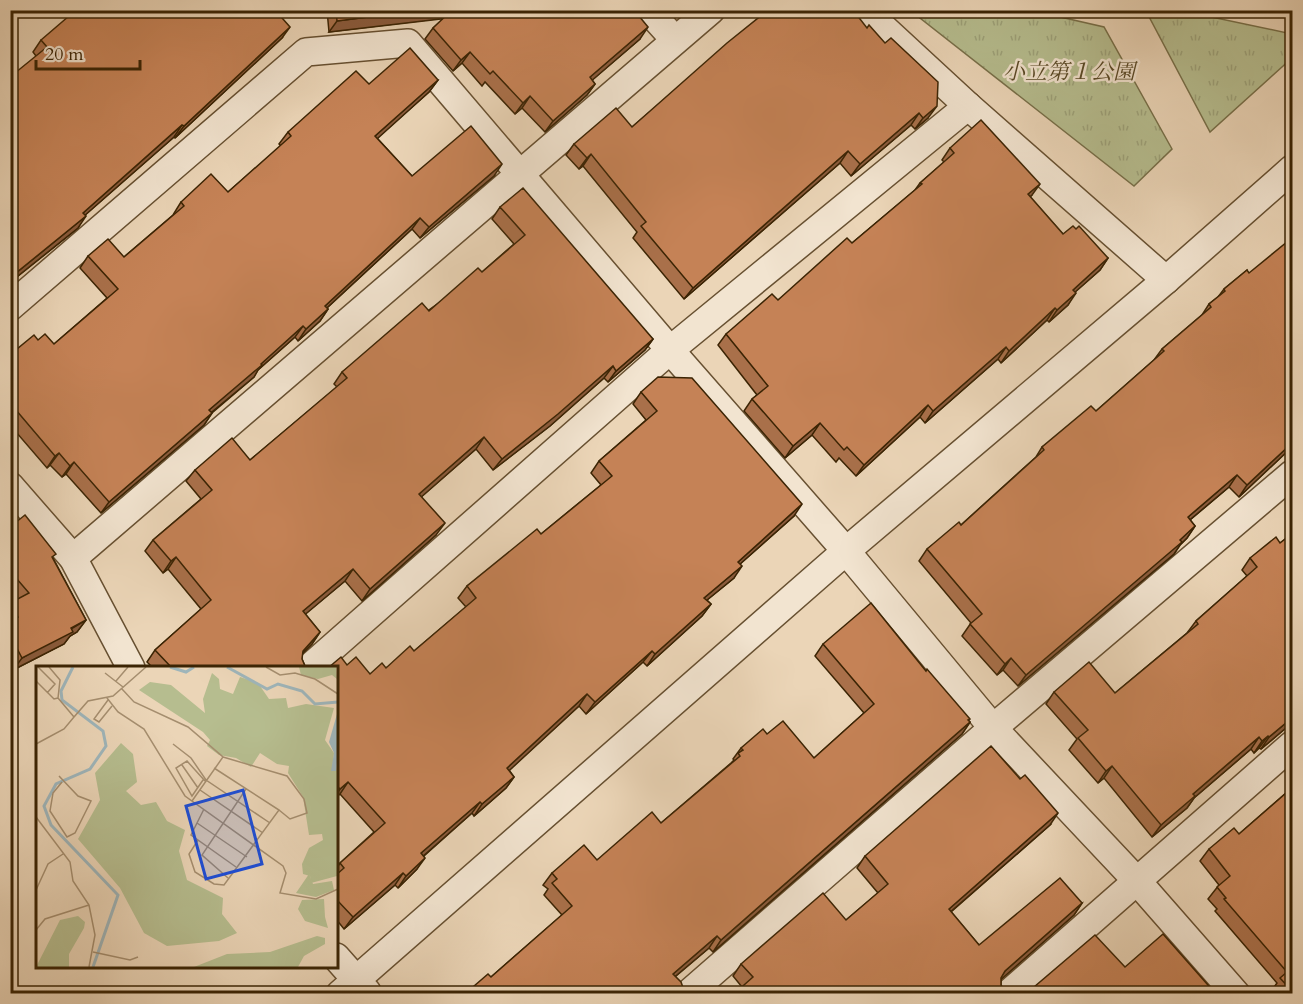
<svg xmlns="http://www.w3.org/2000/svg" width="1303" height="1004" viewBox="0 0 1303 1004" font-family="Cardo,'Noto Serif JP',serif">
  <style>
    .grass { fill: url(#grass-tufts); stroke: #78704a; stroke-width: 1.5 }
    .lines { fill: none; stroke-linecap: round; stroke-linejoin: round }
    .minor-casing { stroke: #675031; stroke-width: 30 }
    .minor { stroke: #f2e4d0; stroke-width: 27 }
    .wall { fill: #a9704a; stroke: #3b2404; stroke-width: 1.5 }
    .shaded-wall { fill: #8a5b3c; stroke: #3b2404; stroke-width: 1.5 }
    .building { fill: #c58256; stroke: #3b2404; stroke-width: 1.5 }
    .labels { text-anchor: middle; stroke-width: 5; stroke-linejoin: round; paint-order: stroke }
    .park-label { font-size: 22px; font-style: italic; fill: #5a4a27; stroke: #f2e4d0 }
    .inset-river { fill: none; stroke: #9eb5ba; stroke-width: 3 }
    .inset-road { fill: none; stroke: #a58e6f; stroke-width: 1.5 }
    .view { fill: #1d4ed8; fill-opacity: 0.15; stroke: #1d4ed8; stroke-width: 3 }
    .inset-edge { fill: none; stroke: #3b2404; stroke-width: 3 }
  </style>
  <defs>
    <pattern id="grass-tufts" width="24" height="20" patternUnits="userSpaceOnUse" patternTransform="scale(1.5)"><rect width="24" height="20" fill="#b6bd8f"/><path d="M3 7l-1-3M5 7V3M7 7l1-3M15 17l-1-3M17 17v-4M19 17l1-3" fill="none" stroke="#9da27a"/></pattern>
  </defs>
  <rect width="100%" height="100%" fill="#ebd5b7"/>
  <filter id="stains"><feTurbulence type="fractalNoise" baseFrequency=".00333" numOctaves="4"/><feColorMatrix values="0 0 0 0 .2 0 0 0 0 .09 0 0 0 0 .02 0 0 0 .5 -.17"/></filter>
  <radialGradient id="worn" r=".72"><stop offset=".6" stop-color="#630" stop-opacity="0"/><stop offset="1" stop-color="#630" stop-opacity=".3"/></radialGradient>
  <g class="grass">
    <path d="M 911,11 L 1034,11 L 1104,27 L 1172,149 L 1134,186 Z"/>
    <path d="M 1146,11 L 1183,11 L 1292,34 L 1292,58 L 1210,132 Z"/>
  </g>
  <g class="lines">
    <defs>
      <g id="minor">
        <path d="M 648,10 L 675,40"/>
        <path d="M 864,10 L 968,106 L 1166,280"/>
        <path d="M 10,307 L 306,52 L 408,43 L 670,350 L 846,551 L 993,728 L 1137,881 L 1236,994"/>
        <path d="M 10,486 L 73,558 L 131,668"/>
        <path d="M 73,558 L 711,10"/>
        <path d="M 309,668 L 670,350 L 968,106"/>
        <path d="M 336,957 L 367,992"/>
        <path d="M 340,994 L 846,551 L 1166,280 L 1292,169"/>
        <path d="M 688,994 L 993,728 L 1292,474"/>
        <path d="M 1008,994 L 1292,745"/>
      </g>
    </defs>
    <use href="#minor" class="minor-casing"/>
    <use href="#minor" class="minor"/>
  </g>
  <g class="wall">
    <path d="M 327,10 L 634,10 L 640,39 L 592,80 L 595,84 L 587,95 L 545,132 L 522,108 L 515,114 L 485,82 L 482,86 L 462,63 L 453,71 L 425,39 L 433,28 L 444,18 L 329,32 Z"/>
    <path d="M 768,10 L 928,118 L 915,129 L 911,125 L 851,176 L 840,163 L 684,299 L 633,238 L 637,232 L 583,166 L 579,169 L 566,155 L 574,144 L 632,127 Z"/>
    <path d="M 282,38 L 175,138 L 174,137 L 85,215 L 78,228 L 13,280 L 36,56 L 33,52 L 41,40 Z"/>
    <path d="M 438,80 L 429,92 L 377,138 L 412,176 L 494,176 L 420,238 L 412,229 L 327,308 L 328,309 L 320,321 L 298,341 L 295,337 L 258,370 L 254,377 L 212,413 L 204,425 L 101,513 L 66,474 L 62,477 L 50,465 L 47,468 L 10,425 L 10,352 L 12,353 L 38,340 L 54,344 L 107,298 L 80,268 L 88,256 L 124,257 L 173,215 L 181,202 L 228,192 L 281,146 L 279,144 L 288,132 L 369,84 Z"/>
    <path d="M 950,148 L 1032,195 L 1030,197 L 1063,234 L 1108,258 L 1100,270 L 1075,292 L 1068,305 L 1049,322 L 1047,320 L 1001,363 L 998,359 L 925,423 L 920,417 L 856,476 L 839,458 L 836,462 L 812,435 L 785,458 L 744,411 L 752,399 L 757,395 L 718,345 L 726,334 L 778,300 L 852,243 L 915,190 L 920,183 L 944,162 L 942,160 Z"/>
    <path d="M 500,207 L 653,339 L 645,350 L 608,382 L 604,378 L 550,426 L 493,470 L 476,449 L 421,497 L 436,535 L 362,601 L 345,581 L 305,614 L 320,632 L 312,644 L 302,654 L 302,659 L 305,666 L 308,668 L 153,668 L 147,662 L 155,650 L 201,609 L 168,569 L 163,573 L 145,551 L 153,540 L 201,499 L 186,481 L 195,470 L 250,460 L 337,387 L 334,384 L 342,372 L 482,272 L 514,244 L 492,219 Z"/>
    <path d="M 1247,270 L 1293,446 L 1239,497 L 1229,487 L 1190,520 L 1195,526 L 1187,538 L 1180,545 L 1174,554 L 1018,686 L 1003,670 L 997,675 L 962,636 L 971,623 L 919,561 L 927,549 L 961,525 L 1036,457 L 1042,447 L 1096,411 L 1154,360 L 1162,349 L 1202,315 L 1209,304 L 1218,297 L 1224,289 Z"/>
    <path d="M 641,392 L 794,516 L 740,564 L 734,578 L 707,600 L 711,604 L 702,616 L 647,666 L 643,662 L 586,714 L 579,706 L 509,770 L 514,777 L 506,788 L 474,816 L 472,813 L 424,856 L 417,869 L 398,888 L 395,885 L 344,929 L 336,919 L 336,870 L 340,863 L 374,832 L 340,794 L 336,797 L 336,668 L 347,665 L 370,674 L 386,668 L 414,651 L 466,607 L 458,598 L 467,586 L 541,534 L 601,485 L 591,473 L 599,461 L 646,420 L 633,404 Z"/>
    <path d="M 10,527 L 53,558 L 86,620 L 77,632 L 70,636 L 64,644 L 13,670 L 10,664 L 10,603 L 16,600 L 10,593 Z"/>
    <path d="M 1293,533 L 1293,722 L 1261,749 L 1259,748 L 1254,753 L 1251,749 L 1194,798 L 1187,808 L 1152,837 L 1104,778 L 1098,783 L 1069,750 L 1077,739 L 1046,704 L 1054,692 L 1115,693 L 1187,633 L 1196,621 L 1247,576 L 1242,570 L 1250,558 L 1280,543 Z"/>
    <path d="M 823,644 L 926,671 L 970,722 L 962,734 L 713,952 L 709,948 L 676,976 L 491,977 L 562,915 L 544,895 L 548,889 L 543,885 L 552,873 L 597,860 L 661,823 L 731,763 L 734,760 L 733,759 L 741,748 L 767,734 L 814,758 L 864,713 L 815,656 Z"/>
    <path d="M 1293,787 L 1293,993 L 1275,993 L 1272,990 L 1277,983 L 1215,911 L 1217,909 L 1208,899 L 1219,885 L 1200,861 L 1209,849 L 1239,834 Z"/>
    <path d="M 1050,825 L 951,912 L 979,945 L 1082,903 L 1074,915 L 1001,979 L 1001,985 L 742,987 L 733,976 L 741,964 L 846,920 L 878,893 L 857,868 L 865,856 Z"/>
  </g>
  <g class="shaded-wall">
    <path d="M 423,10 L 454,10 L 449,18 L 329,32 L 337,21 Z"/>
    <path d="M 290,27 L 282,38 L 175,138 L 184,126 Z"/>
    <path d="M 648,27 L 640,39 L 582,89 L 590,77 Z"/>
    <path d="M 470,52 L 462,63 L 453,71 L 461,60 Z"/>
    <path d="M 438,80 L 429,92 L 367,148 L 375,136 Z"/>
    <path d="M 595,84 L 587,95 L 545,132 L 553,121 Z"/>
    <path d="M 530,96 L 522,108 L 515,114 L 523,103 Z"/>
    <path d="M 937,106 L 928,118 L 915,129 L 923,118 Z"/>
    <path d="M 919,113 L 911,125 L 851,176 L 860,164 Z"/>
    <path d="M 182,125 L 174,137 L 75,224 L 83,213 Z"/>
    <path d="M 848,151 L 840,163 L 684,299 L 693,288 Z"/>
    <path d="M 591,154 L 583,166 L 579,169 L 587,158 Z"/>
    <path d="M 502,164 L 494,176 L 420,238 L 429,227 Z"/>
    <path d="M 1040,184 L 1032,195 L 1020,206 L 1028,194 Z"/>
    <path d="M 86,216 L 78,228 L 13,280 L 10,284 L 10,280 L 16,273 Z"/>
    <path d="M 420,218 L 412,229 L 317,317 L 325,306 Z"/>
    <path d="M 1108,258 L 1100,270 L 1065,301 L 1073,290 Z"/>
    <path d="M 1076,293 L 1068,305 L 1049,322 L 1057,310 Z"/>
    <path d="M 1055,308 L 1047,320 L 1001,363 L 1009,351 Z"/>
    <path d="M 328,309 L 320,321 L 298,341 L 306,329 Z"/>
    <path d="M 303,326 L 295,337 L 258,370 L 254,377 L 201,421 L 209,410 Z"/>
    <path d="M 653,339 L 645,350 L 608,382 L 616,371 Z"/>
    <path d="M 1006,347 L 998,359 L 925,423 L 933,411 Z"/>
    <path d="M 613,366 L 604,378 L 550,426 L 493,470 L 502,459 Z"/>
    <path d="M 928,405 L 920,417 L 856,476 L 864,465 Z"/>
    <path d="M 212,413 L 204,425 L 101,513 L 109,502 Z"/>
    <path d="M 820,423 L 812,435 L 785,458 L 793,446 Z"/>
    <path d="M 484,437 L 476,449 L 411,506 L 419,494 Z"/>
    <path d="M 1293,442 L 1293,446 L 1239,497 L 1247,485 Z"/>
    <path d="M 59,453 L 50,465 L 47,468 L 55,456 Z"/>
    <path d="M 74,462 L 66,474 L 62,477 L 70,466 Z"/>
    <path d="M 1237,475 L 1229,487 L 1179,529 L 1188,517 Z"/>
    <path d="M 802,504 L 794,516 L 730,573 L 738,562 Z"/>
    <path d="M 445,523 L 436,535 L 362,601 L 370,589 Z"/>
    <path d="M 1195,526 L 1187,538 L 1180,545 L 1174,554 L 1018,686 L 1026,675 Z"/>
    <path d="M 176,557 L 168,569 L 163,573 L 171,561 Z"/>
    <path d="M 742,566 L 734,578 L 696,609 L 704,598 Z"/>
    <path d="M 353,569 L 345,581 L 295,623 L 303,611 Z"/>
    <path d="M 711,604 L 702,616 L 647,666 L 655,654 Z"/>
    <path d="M 86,620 L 77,632 L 70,636 L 64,644 L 13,670 L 22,658 Z"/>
    <path d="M 320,632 L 312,644 L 294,662 L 303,651 Z"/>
    <path d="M 652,651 L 643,662 L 586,714 L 595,702 Z"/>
    <path d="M 1011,658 L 1003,670 L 997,675 L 1005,664 Z"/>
    <path d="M 587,694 L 579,706 L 499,780 L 507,768 Z"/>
    <path d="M 1293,717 L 1293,722 L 1261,749 L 1269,737 Z"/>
    <path d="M 970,722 L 962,734 L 713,952 L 721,940 Z"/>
    <path d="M 1268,736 L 1259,748 L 1254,753 L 1262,741 Z"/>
    <path d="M 1259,737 L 1251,749 L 1194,798 L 1187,808 L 1152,837 L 1161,825 L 1193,794 Z"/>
    <path d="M 1112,766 L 1104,778 L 1098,783 L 1106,771 Z"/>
    <path d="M 514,777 L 506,788 L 474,816 L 482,804 Z"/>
    <path d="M 348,782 L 340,794 L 336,797 L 336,795 L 340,789 Z"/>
    <path d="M 480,802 L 472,813 L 413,865 L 421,853 Z"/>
    <path d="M 1058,813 L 1050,825 L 940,921 L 949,909 Z"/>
    <path d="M 425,858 L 417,869 L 398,888 L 406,876 Z"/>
    <path d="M 403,873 L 395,885 L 344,929 L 353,917 Z"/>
    <path d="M 1082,903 L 1074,915 L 997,983 L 1005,971 Z"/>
    <path d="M 717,936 L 709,948 L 665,985 L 673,974 Z"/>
  </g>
  <g class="building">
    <path d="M 76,10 L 275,10 L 290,27 L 184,126 L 182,125 L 83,213 L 86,216 L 16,273 L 17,275 L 10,280 L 10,77 L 47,47 L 41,40 Z"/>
    <path d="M 336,10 L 423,10 L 337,21 Z"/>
    <path d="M 452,10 L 634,10 L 648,27 L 590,77 L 595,84 L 553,121 L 530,96 L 523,103 L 493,71 L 490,74 L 470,52 L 461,60 L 433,28 Z"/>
    <path d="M 768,10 L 848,10 L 849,12 L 853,10 L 867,28 L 869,25 L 885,43 L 891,38 L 938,82 L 937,106 L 923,118 L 919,113 L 860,164 L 848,151 L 693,288 L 641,226 L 646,222 L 591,154 L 587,158 L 574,144 L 616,108 L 632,127 L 727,43 Z"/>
    <path d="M 410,48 L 438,80 L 375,136 L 412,176 L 471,126 L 502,164 L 429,227 L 420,218 L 325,306 L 328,309 L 306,329 L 303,326 L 261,364 L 262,365 L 209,410 L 212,413 L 109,502 L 74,462 L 70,466 L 59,453 L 55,456 L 10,403 L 10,352 L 12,353 L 34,335 L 38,340 L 45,334 L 54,344 L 118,289 L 88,256 L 108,239 L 124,257 L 184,206 L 181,202 L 211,174 L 228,192 L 291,136 L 288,132 L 356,71 L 369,84 Z"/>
    <path d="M 981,120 L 1040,184 L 1028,194 L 1063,234 L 1073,226 L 1076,229 L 1079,226 L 1108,258 L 1073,290 L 1076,293 L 1057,310 L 1055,308 L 1009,351 L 1006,347 L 933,411 L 928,405 L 864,465 L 847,447 L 844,450 L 820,423 L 793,446 L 752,399 L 768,386 L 726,334 L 772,294 L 778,300 L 847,238 L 852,243 L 922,184 L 920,183 L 954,153 L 950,148 Z"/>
    <path d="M 523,188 L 653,339 L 616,371 L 613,366 L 558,414 L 502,459 L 484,437 L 419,494 L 445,523 L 370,589 L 353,569 L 303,611 L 320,632 L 303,651 L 302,659 L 305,666 L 308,668 L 172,668 L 155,650 L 211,600 L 176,557 L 171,561 L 153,540 L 212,490 L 195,470 L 232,438 L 250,460 L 347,378 L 342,372 L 422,303 L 429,311 L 478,268 L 482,272 L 525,235 L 500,207 Z"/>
    <path d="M 1293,237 L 1293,442 L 1247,485 L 1237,475 L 1188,517 L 1195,526 L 1180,540 L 1182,542 L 1026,675 L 1011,658 L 1005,664 L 970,624 L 982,614 L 927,549 L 959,522 L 961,525 L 1044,450 L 1042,447 L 1091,406 L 1096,411 L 1164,351 L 1162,349 L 1211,307 L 1209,304 L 1225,291 L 1224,289 L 1247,270 L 1249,273 Z"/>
    <path d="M 658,377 L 692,378 L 802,504 L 738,562 L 742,566 L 704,598 L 711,604 L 655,654 L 652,651 L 595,702 L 587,694 L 507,768 L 514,777 L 482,804 L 480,802 L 421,853 L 425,858 L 406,876 L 403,873 L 353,917 L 336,899 L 336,875 L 344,868 L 340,863 L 385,823 L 348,782 L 340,789 L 338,787 L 336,789 L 336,668 L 328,668 L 341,657 L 347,665 L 356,657 L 370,674 L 382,663 L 386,668 L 410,646 L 414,651 L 476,598 L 467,586 L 537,529 L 541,534 L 612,476 L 599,461 L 657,411 L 641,392 Z"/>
    <path d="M 25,515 L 56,554 L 52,557 L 86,620 L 71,628 L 73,632 L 22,658 L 10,635 L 10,620 L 18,617 L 10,603 L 29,593 L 10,571 L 10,527 Z"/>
    <path d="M 1293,533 L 1293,717 L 1269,737 L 1268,736 L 1262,741 L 1259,737 L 1193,794 L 1195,796 L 1161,825 L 1112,766 L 1106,771 L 1078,738 L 1088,730 L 1054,692 L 1089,662 L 1115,693 L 1198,624 L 1196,621 L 1257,567 L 1250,558 L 1276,537 L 1280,543 Z"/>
    <path d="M 871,603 L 926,671 L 927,669 L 970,719 L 968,720 L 970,722 L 721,940 L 717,936 L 673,974 L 681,982 L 685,993 L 686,993 L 466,993 L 488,974 L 491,977 L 572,906 L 552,883 L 557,879 L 552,873 L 584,845 L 597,860 L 652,812 L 661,823 L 740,756 L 738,753 L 743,750 L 741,748 L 763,729 L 767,734 L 783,721 L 814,758 L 874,704 L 823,644 Z"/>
    <path d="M 991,746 L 1020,779 L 1025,775 L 1058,813 L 949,909 L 979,945 L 1060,878 L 1082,903 L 1005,971 L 1001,978 L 1001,985 L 1006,993 L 735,993 L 753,977 L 741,964 L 823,893 L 846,920 L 888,884 L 865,856 Z"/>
    <path d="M 1293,787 L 1293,992 L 1280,978 L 1287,972 L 1224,899 L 1226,898 L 1217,887 L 1230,876 L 1209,849 L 1234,828 L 1239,834 Z"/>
    <path d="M 1163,934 L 1215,993 L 1027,993 L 1095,935 L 1125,967 Z"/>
  </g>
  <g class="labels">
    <g class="park-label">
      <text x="1069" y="79">小立第１公園</text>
    </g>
  </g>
  <g transform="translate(36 666)">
    <rect width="302" height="302" fill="#ebd5b7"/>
    <path d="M 273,208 L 277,218 L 296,215 L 298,224 L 280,231 L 260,227 Z" fill="#b6bd8f"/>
    <path d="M 263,1 L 300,1 L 301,13 L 296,9 L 282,13 L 265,9 ZM 176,7 L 183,13 L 184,23 L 197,28 L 204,11 L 222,17 L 233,33 L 250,32 L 252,42 L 270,38 L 298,42 L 289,74 L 298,87 L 296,105 L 300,105 L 301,97 L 301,210 L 275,217 L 274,210 L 267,208 L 266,198 L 273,182 L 287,174 L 286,168 L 273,169 L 267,131 L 252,107 L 253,100 L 241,98 L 224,87 L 215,101 L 200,92 L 183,89 L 171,80 L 174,74 L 167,66 L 103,24 L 114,16 L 135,19 L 169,47 L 167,33 ZM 85,77 L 97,88 L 101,116 L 90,125 L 105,139 L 120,136 L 131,155 L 149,164 L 143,185 L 151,214 L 187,232 L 186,248 L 201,267 L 183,275 L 131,280 L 108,267 L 84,222 L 42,173 L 64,134 L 59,107 ZM 288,233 L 289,251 L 292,262 L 269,255 L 262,243 L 266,234 ZM 42,250 L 49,256 L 48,262 L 33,288 L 33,301 L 0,301 L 24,254 ZM 281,270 L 289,272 L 289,278 L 268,290 L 262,301 L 158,301 L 191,288 L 234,286 Z" fill="#b6bd8f"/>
    <path d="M 301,48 L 301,97 L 300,105 L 295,105 L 298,87 L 293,76 Z" fill="#9eb5ba"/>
    <path class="inset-river" d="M 37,1 L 25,25 L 26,34 L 67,65 L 70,80 L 54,103 L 20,118 L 8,140 L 15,159 L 82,229 L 57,301M 134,1 L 150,6 L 158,1M 191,1 L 231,23 L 242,18 L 266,25 L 279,38 L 302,36"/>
    <path class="inset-road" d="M 2,1 L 19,18 L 11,27M 230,1 L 244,9 L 259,7 L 279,13 L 302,28M 69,7 L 87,21M 0,15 L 18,33 L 22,32M 80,15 L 92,1M 86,23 L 98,36 L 152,61 L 187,91 L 156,135M 71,32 L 82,46 L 108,63 L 149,130 L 247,200 L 250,207 L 244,227 L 280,233 L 302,223M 72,34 L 58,53 L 63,56 L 76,40M 38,51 L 52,35 L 77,30 L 110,1M 0,78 L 28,63 L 38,51 L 22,32 L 24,14 L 13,1M 137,78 L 155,92 L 170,114 L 234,157M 187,91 L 251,110 L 268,133 L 271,147 L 254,153 L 243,144M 146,99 L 162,122M 23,110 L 42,130 L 55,135 L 39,167 L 31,171 L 14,145 L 17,127 L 26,116M 167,114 L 156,130 L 140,102 L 151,95 L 169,115M 164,124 L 227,167M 168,143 L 155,169 L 200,201M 0,151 L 34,196 L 37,215 L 53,239 L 59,269 L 53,301M 161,157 L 211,191M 162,174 L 153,188 L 159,206 L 178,218 L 188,219 L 243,144 L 178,102M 192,212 L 166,189 L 210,123M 0,224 L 12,198 L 27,188M 0,264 L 9,253 L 53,239M 57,286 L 94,294 L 102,291"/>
    <path class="view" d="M 207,124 L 226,198 L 170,213 L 150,140 Z"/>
    <rect width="302" height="302" class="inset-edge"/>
  </g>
  <rect width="1303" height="1004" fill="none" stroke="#ebd5b7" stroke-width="36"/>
  <rect x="12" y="12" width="1279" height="980" fill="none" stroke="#3b2404" stroke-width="3"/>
  <rect x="18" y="18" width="1267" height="968" fill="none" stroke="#3b2404" stroke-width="1.5"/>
  <path d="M36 60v9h104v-9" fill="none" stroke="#3b2404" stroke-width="3"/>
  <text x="45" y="60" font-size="18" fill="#3b2404" stroke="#f2e4d0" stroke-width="4.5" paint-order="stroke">20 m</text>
  <rect width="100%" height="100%" filter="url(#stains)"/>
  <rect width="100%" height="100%" fill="url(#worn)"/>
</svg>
